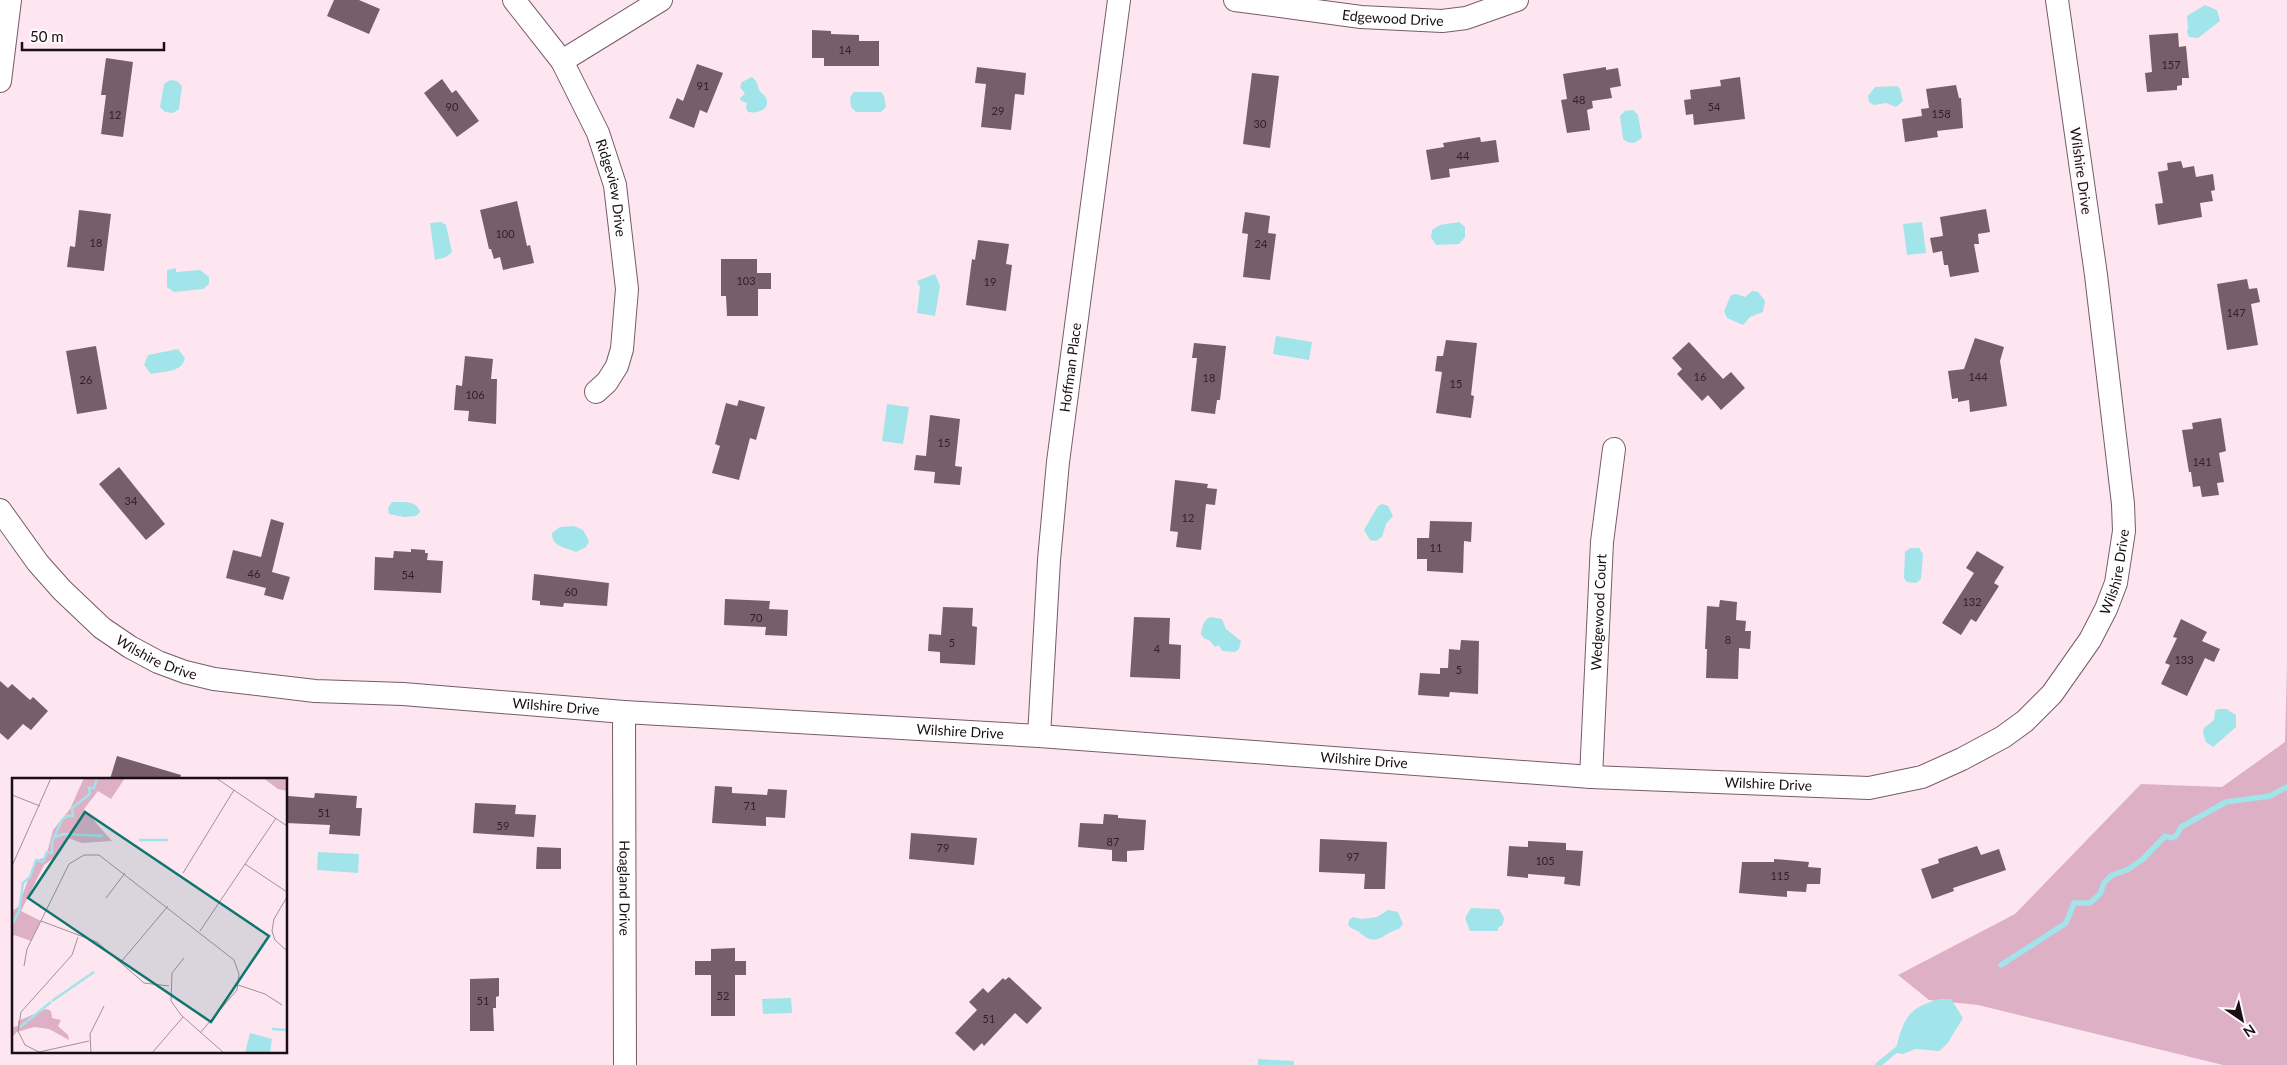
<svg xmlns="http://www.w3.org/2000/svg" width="2287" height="1065" viewBox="0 0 2287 1065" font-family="Lato,sans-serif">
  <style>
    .green { fill: #ddb0c6 }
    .water { fill: #a1e4ea }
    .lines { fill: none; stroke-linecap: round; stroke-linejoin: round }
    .stream { stroke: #a1e4ea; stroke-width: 5.5 }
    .building { fill: #785e6a }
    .street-casing { stroke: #755c68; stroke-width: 24 }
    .street { stroke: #fff; stroke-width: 22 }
    .labels { text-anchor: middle; stroke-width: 5; stroke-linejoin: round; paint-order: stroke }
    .number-label { font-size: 11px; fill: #302229 }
    .street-label { font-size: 14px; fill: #180e13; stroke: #fff9fc }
    .inset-river { fill: none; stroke: #a1e4ea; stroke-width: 2.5 }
    .inset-road { fill: none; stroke: #a29098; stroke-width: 1 }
    .view { fill: #0f766e; fill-opacity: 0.15; stroke: #0f766e; stroke-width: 2.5 }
    .inset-edge { fill: none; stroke: #180e13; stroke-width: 2.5 }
  </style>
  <rect width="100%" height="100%" fill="#fee6f1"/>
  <path class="green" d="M 2287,664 L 2287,1065 L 2223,1065 L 1978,1005 L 1929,1000 L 1898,975 L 2015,914 L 2141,784 L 2222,787 L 2285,742 Z"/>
  <g class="water">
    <path d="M 2205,5 L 2217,10 L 2220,21 L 2198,38 L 2189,37 L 2187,32 L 2188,28 L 2187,16 Z"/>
    <path d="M 752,77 C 758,82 757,86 760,91 C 762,94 765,95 766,98 C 771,110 757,114 748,112 L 746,108 L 747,103 L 741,101 L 740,98 L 745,94 L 740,87 L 742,82 Z"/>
    <path d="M 170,80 L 177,81 L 182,86 L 179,109 L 173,113 L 165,112 L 160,107 L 164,84 Z"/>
    <path d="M 1897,86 L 1900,89 L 1903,101 L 1896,107 L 1886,103 L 1874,105 L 1869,102 L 1868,96 L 1875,87 Z"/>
    <path d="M 854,92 L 881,92 L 884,96 L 886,107 L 881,112 L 856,112 L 851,107 L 850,97 Z"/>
    <path d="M 1633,110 L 1638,115 L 1642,138 L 1634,143 L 1627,142 L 1623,139 L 1620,116 L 1625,111 Z"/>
    <path d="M 441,222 L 446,225 L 452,252 L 446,257 L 435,260 L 430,223 Z"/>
    <path d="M 1459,222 L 1465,227 L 1465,237 L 1459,244 L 1436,245 L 1431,237 L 1432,230 L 1440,225 Z"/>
    <path d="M 1922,222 L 1926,253 L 1907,255 L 1903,224 Z"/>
    <path d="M 176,268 L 176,272 L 200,270 L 209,277 L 209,284 L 203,289 L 174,292 L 167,287 L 167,270 Z"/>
    <path d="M 935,274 L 940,286 L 935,316 L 917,313 L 920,287 L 917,281 Z"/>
    <path d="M 1752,291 L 1758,292 L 1765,301 L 1763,312 L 1750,317 L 1743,325 L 1727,318 L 1724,311 L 1731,295 L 1736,294 L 1745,297 Z"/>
    <path d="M 1276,336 L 1312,342 L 1309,360 L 1273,354 Z"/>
    <path d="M 178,349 L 185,358 C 182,373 164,371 151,374 L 144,365 L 148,355 Z"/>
    <path d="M 887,404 L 909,407 L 903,444 L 882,441 Z"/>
    <path d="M 392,502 C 403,502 417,500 420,512 L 416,516 L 404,517 L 389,514 L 388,508 Z"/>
    <path d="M 1382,504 L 1388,506 L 1393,516 L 1386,524 L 1382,537 L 1376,541 L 1370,540 L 1364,530 L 1378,506 Z"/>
    <path d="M 574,526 L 583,530 L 589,541 L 586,547 L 576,552 C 565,547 552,547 552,533 L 560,527 Z"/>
    <path d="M 1910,548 L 1919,548 L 1923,554 L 1921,579 L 1916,583 L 1907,582 L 1904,578 L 1905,552 Z"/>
    <path d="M 1210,617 L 1222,619 L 1226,629 L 1241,641 L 1239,649 L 1235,652 L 1222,651 L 1219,645 L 1215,647 L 1209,640 L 1205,639 L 1201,635 C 1202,627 1203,621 1210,617 Z"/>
    <path d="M 2218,709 L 2227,709 L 2236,715 L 2236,727 L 2213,747 L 2206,742 L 2203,733 L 2204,728 L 2214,720 L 2215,711 Z"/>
    <path d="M 318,852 L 359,854 L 358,873 L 317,870 Z"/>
    <path d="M 1471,908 L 1499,909 L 1504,918 L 1503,924 L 1498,928 L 1498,931 L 1470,931 L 1465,918 Z"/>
    <path d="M 1388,910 L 1398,912 L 1403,924 L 1399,929 C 1382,933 1378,949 1359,932 C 1355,929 1352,930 1348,925 L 1349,920 L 1353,917 L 1361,919 L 1377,917 Z"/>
    <path d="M 791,998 L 792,1013 L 763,1014 L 762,999 Z"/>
    <path d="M 1939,999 L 1951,999 L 1963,1018 L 1947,1044 L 1939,1051 L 1915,1049 L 1903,1054 L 1897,1053 C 1896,1045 1898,1041 1900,1034 C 1908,1010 1916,1007 1939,999 Z"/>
    <path d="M 1258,1059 L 1294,1061 L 1294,1065 L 1258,1065 Z"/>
  </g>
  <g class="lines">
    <g class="stream">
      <path d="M 2001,965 L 2066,923 L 2074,903 L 2090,903 L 2100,894 L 2104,883 L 2112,875 L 2127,870 L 2143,859 L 2165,836 L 2171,838 L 2176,836 L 2181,827 L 2226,802 L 2270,796 L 2287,787"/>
      <path d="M 1878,1065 L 1901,1046"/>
    </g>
  </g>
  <g class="building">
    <path d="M 334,0 L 359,0 L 380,9 L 369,34 L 327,16 Z"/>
    <path d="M 812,30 L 831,31 L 831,34 L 859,35 L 859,41 L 879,41 L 879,66 L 824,66 L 824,58 L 812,58 Z"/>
    <path d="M 2178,33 L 2179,47 L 2186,46 L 2189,78 L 2182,78 L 2182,85 L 2177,86 L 2177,90 L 2147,92 L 2145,73 L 2152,72 L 2149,35 Z"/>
    <path d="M 106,58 L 133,62 L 123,137 L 101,134 L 106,95 L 101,95 Z"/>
    <path d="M 697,64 L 723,73 L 707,113 L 700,110 L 694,128 L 669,118 L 677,98 L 683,101 Z"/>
    <path d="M 977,67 L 1026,73 L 1024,95 L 1015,94 L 1011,130 L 981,127 L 986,84 L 975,83 Z"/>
    <path d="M 1606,67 L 1606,70 L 1618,68 L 1621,86 L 1610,88 L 1612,98 L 1592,101 L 1593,108 L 1587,110 L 1590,130 L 1567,133 L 1561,100 L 1567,99 L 1563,74 Z"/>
    <path d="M 1252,73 L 1279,76 L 1270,148 L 1243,144 Z"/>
    <path d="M 1740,77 L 1745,119 L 1694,125 L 1693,114 L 1686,115 L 1684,100 L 1691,99 L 1690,90 L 1721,86 L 1720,80 Z"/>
    <path d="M 442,79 L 452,93 L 456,90 L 479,121 L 457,137 L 424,93 Z"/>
    <path d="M 1956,85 L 1959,98 L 1961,98 L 1963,128 L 1937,131 L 1938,137 L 1905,142 L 1902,119 L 1922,116 L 1921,109 L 1929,108 L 1926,89 Z"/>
    <path d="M 1480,137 L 1481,142 L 1496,140 L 1499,162 L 1449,169 L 1450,177 L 1431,180 L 1426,150 L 1444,147 L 1443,143 Z"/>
    <path d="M 2181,161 L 2183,168 L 2194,166 L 2196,177 L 2213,174 L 2215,190 L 2211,191 L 2213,201 L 2200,203 L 2202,217 L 2158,225 L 2155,204 L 2163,203 L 2158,172 L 2168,170 L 2167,163 Z"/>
    <path d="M 517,201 L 527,246 L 530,245 L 534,263 L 503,270 L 500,257 L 494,259 L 491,249 L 489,249 L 480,210 Z"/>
    <path d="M 1986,209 L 1990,232 L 1978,234 L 1979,244 L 1974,244 L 1979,272 L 1950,277 L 1948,265 L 1944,265 L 1942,251 L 1933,253 L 1930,238 L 1943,236 L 1940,217 Z"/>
    <path d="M 79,210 L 111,214 L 104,271 L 67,267 L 70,246 L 75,247 Z"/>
    <path d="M 1245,212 L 1270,216 L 1268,233 L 1276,234 L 1270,280 L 1243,277 L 1248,234 L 1242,233 Z"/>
    <path d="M 978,240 L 1009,244 L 1006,264 L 1012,265 L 1006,311 L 966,305 L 972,259 L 975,260 Z"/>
    <path d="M 721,259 L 757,259 L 757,273 L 771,273 L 771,289 L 758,289 L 758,316 L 727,316 L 726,296 L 721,296 Z"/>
    <path d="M 2247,279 L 2249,289 L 2257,288 L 2260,302 L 2251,304 L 2258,345 L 2227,350 L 2217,284 Z"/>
    <path d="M 1975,338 L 2004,347 L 2000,361 L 2007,406 L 1970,412 L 1969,400 L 1958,402 L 1958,398 L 1952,399 L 1948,371 L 1964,369 Z"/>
    <path d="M 1446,340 L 1477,343 L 1471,395 L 1474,396 L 1471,418 L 1436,413 L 1442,372 L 1435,371 L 1437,356 L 1443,356 Z"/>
    <path d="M 1689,342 L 1723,379 L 1731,372 L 1745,388 L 1721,410 L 1708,395 L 1702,401 L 1677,374 L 1682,369 L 1672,358 Z"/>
    <path d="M 1194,343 L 1226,346 L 1220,400 L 1217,400 L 1215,414 L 1191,411 L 1197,358 L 1192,358 Z"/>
    <path d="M 96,346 L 107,409 L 77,414 L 66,351 Z"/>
    <path d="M 465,356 L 493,359 L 491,379 L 497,379 L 496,424 L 468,421 L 469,411 L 454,410 L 456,385 L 462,386 Z"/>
    <path d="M 739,400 L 765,407 L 756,440 L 750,438 L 739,480 L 712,473 L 720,446 L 715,444 L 726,403 L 737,406 Z"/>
    <path d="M 930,415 L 960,419 L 955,466 L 962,467 L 960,485 L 934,483 L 935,472 L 914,470 L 916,455 L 926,456 Z"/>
    <path d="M 2221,418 L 2226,451 L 2219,453 L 2224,482 L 2217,483 L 2219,495 L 2202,497 L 2200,486 L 2193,487 L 2191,472 L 2189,472 L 2182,430 L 2193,429 L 2192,423 Z"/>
    <path d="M 119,467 L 165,524 L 146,540 L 99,484 Z"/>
    <path d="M 1175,480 L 1208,484 L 1207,488 L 1217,489 L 1215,505 L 1206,504 L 1201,550 L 1176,547 L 1178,532 L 1170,531 Z"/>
    <path d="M 271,519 L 284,523 L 272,572 L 290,577 L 283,600 L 264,595 L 266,588 L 226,578 L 233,550 L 261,557 Z"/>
    <path d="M 1430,521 L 1472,522 L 1471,542 L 1464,541 L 1463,573 L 1427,571 L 1427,559 L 1417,559 L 1417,538 L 1429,538 Z"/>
    <path d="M 411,549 L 425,550 L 425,553 L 428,553 L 427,560 L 443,561 L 441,593 L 374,590 L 375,557 L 393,558 L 394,551 L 411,552 Z"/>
    <path d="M 1977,551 L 2004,567 L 1994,583 L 1999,586 L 1976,622 L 1971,619 L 1961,635 L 1942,623 L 1974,573 L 1966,568 Z"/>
    <path d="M 534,574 L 609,583 L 607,606 L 564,603 L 563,607 L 540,605 L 540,601 L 532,600 Z"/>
    <path d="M 725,599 L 770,601 L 769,609 L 788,610 L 787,636 L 765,635 L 766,627 L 724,625 Z"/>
    <path d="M 1720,600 L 1737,602 L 1736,620 L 1746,621 L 1745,631 L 1751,631 L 1750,649 L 1739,648 L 1738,679 L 1706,678 L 1707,649 L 1705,649 L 1707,606 L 1719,607 Z"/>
    <path d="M 943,607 L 973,608 L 972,626 L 977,627 L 975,665 L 940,663 L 940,652 L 928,651 L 929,634 L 941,635 Z"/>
    <path d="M 1134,617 L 1170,618 L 1169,644 L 1181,645 L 1180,679 L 1130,677 Z"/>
    <path d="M 2181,619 L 2207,632 L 2202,641 L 2220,649 L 2214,662 L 2205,658 L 2187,696 L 2161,684 L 2170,665 L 2165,663 L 2177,638 L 2173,637 Z"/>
    <path d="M 1461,640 L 1479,641 L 1478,694 L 1450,692 L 1449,697 L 1418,695 L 1420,673 L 1440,674 L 1440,668 L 1448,668 L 1449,649 L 1460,650 Z"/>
    <path d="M 0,681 L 8,688 L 12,684 L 30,700 L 33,697 L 48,711 L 31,730 L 23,724 L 8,740 L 0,733 Z"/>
    <path d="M 117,756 L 181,775 L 180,779 L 110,779 Z"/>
    <path d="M 715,786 L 732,787 L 732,793 L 767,795 L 768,789 L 787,790 L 785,818 L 766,817 L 766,826 L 712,823 Z"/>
    <path d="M 315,793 L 357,796 L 356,808 L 362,808 L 360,836 L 329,834 L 330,825 L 286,823 L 288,796 L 314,798 Z"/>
    <path d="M 475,803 L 516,805 L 515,814 L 536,815 L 534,837 L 473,833 Z"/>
    <path d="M 1104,814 L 1118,815 L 1118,818 L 1146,820 L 1144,850 L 1127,851 L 1127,862 L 1112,861 L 1112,850 L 1078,847 L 1080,823 L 1103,824 Z"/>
    <path d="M 911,833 L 977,838 L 974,865 L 909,859 Z"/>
    <path d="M 1320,839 L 1387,842 L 1385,889 L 1364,889 L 1365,874 L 1319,872 Z"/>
    <path d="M 1528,841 L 1566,843 L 1566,850 L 1583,851 L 1580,886 L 1564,884 L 1565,877 L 1528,874 L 1528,878 L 1507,876 L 1509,846 L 1528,847 Z"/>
    <path d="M 1977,846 L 1981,855 L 1999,849 L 2006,870 L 1953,888 L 1954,891 L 1932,899 L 1921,869 L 1939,863 L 1938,859 Z"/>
    <path d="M 537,847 L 561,848 L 561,869 L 536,869 Z"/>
    <path d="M 1774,859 L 1809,862 L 1808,867 L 1821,868 L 1820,884 L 1807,884 L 1806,892 L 1787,891 L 1787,897 L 1739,893 L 1742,862 L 1774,862 Z"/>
    <path d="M 735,948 L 735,961 L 746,961 L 746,975 L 735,975 L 735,1016 L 711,1016 L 711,975 L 695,975 L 695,961 L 711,961 L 711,949 Z"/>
    <path d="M 1009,977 L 1042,1008 L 1027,1024 L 1015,1013 L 984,1046 L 982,1043 L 974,1051 L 955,1033 L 977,1010 L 969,1002 L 983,988 L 988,993 L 1003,978 L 1005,980 Z"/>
    <path d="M 499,978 L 499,996 L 496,997 L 496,1008 L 493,1008 L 494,1031 L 470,1031 L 470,979 Z"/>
  </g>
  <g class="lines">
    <defs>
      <g id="street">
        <path id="s1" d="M 514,0 L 562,61 L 598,133 L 615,185 L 627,289 L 622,349 L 617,366 L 607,382 L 596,392"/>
        <path id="s2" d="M 1235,0 L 1361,17 L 1442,21 L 1466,18 L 1517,0"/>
        <path d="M 562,61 L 661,0"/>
        <path d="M 0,81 L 10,0"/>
        <path id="s3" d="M 0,510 L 38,563 L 62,590 L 102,628 L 130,647 L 158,662 L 185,672 L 214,679 L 315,691 L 403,694 L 624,712 L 1039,736 L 1591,777 L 1869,788 L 1922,777 L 1962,759 L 2003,737 L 2025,721 L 2052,694 L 2090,640 L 2106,609 L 2116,583 L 2124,531 L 2123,504 L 2096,275 L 2057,0"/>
        <path id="s4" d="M 624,712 L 625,1065"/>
        <path id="s5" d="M 1039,736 L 1049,560 L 1058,462 L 1119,0"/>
        <path id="s6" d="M 1591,777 L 1602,542 L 1614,449"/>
      </g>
    </defs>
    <use href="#street" class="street-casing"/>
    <use href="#street" class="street"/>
  </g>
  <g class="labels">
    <g class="number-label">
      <text x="845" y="54">14</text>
      <text x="2171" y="69">157</text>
      <text x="703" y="90">91</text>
      <text x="1579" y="104">48</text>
      <text x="452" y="111">90</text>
      <text x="1714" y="111">54</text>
      <text x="998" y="115">29</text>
      <text x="1941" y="118">158</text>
      <text x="115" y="119">12</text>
      <text x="1260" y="128">30</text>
      <text x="1463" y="160">44</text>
      <text x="505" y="238">100</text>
      <text x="96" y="247">18</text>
      <text x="1261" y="248">24</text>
      <text x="746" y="285">103</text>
      <text x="990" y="286">19</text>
      <text x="2236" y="317">147</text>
      <text x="1700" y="381">16</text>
      <text x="1978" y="381">144</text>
      <text x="1209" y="382">18</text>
      <text x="86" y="384">26</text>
      <text x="1456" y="388">15</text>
      <text x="475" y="399">106</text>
      <text x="944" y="447">15</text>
      <text x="2202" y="466">141</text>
      <text x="131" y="505">34</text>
      <text x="1188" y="522">12</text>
      <text x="1436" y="552">11</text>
      <text x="254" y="578">46</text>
      <text x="408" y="579">54</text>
      <text x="571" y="596">60</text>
      <text x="1972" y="606">132</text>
      <text x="756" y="622">70</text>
      <text x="1728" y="644">8</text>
      <text x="952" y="647">5</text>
      <text x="1157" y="653">4</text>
      <text x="2184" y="664">133</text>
      <text x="1459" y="674">5</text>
      <text x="750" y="810">71</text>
      <text x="324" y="817">51</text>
      <text x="503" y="830">59</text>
      <text x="1113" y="846">87</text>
      <text x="943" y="852">79</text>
      <text x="1353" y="861">97</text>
      <text x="1545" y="865">105</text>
      <text x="1780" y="880">115</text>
      <text x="723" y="1000">52</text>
      <text x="483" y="1005">51</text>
      <text x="989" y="1023">51</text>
    </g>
    <g class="street-label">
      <text dy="5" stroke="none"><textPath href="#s2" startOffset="159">Edgewood Drive</textPath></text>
      <text transform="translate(2081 171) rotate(82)" y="5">Wilshire Drive</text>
      <text dy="5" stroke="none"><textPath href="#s1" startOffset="215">Ridgeview Drive</textPath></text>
      <text dy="5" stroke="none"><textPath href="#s5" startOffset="370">Hoffman Place</textPath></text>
      <text dy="5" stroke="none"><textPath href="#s3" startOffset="2289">Wilshire Drive</textPath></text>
      <text dy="5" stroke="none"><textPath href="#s6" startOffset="165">Wedgewood Court</textPath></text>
      <text dy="5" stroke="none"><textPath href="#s3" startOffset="219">Wilshire Drive</textPath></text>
      <text dy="5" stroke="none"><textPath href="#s3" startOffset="624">Wilshire Drive</textPath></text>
      <text dy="5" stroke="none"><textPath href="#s3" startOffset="1029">Wilshire Drive</textPath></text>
      <text dy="5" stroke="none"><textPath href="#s3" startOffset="1434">Wilshire Drive</textPath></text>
      <text dy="5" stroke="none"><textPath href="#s3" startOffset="1839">Wilshire Drive</textPath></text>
      <text dy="5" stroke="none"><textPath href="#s4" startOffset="176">Hoagland Drive</textPath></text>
    </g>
  </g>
  <g transform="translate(12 778)">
    <rect width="275" height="275" fill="#fee6f1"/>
    <path d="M 72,0 L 113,0 L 99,21 L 86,13 L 72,31 L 100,63 L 70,65 L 56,60 L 43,79 L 32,87 L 9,133 L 29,143 L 19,163 L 2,157 L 0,163 L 0,133 L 6,129 L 23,83 L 34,79 L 41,52 L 58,31 ZM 251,0 L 275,0 L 275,13 L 266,11 ZM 34,231 L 39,233 L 40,240 L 49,242 L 46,248 L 56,257 L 57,262 L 37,251 L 22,249 L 5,254 L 0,259 L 0,249 L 6,248 L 6,243 Z" fill="#ddb0c6"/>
    <path d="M 238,255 L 260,261 L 258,275 L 233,275 Z" fill="#a1e4ea"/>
    <path class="inset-river" d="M 43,59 L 52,56 L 91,58M 127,62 L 156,62M 0,147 L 7,133 L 11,105 L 18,99 L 24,82 L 31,84 L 35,74 L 40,75 L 40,64 L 50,42 L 55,38 L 61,38 L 60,30 L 78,16 L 77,10 L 82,10 L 85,0M 40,223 L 82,194M 8,249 L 39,224M 260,251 L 275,252"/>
    <path class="inset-road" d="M 204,0 L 275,48M 0,17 L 28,28M 233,86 L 275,114M 0,88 L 39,0M 171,95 L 222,12M 275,119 L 262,141 L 260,153 L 263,162 L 275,173M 94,120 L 113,95M 29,143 L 85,164 L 132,205 L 157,208M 188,153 L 264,40M 66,159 L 60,177 L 9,234 L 6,253 L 13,267 L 27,274 L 77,263M 172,180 L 160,195 L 159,223 L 169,237 L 212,275M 109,184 L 156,128M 12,188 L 15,171 L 57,86 L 72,77 L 87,77 L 222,182 L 227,196 L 225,212 L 188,255M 226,207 L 253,216 L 270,227M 79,275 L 78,256 L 92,228M 140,275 L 171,239"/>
    <path class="view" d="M 73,34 L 257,158 L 199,244 L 16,120 Z"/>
    <rect width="275" height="275" class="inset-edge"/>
  </g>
  <g transform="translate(2242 1020) rotate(146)" stroke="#fff9fc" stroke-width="4" paint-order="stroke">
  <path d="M0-4L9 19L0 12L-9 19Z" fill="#180e13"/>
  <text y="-8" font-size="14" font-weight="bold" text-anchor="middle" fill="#180e13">N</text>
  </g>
  <path d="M22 42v8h142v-8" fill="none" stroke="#180e13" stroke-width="2.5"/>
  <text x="30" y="42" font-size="15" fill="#180e13" stroke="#fff9fc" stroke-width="4" paint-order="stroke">50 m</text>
</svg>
